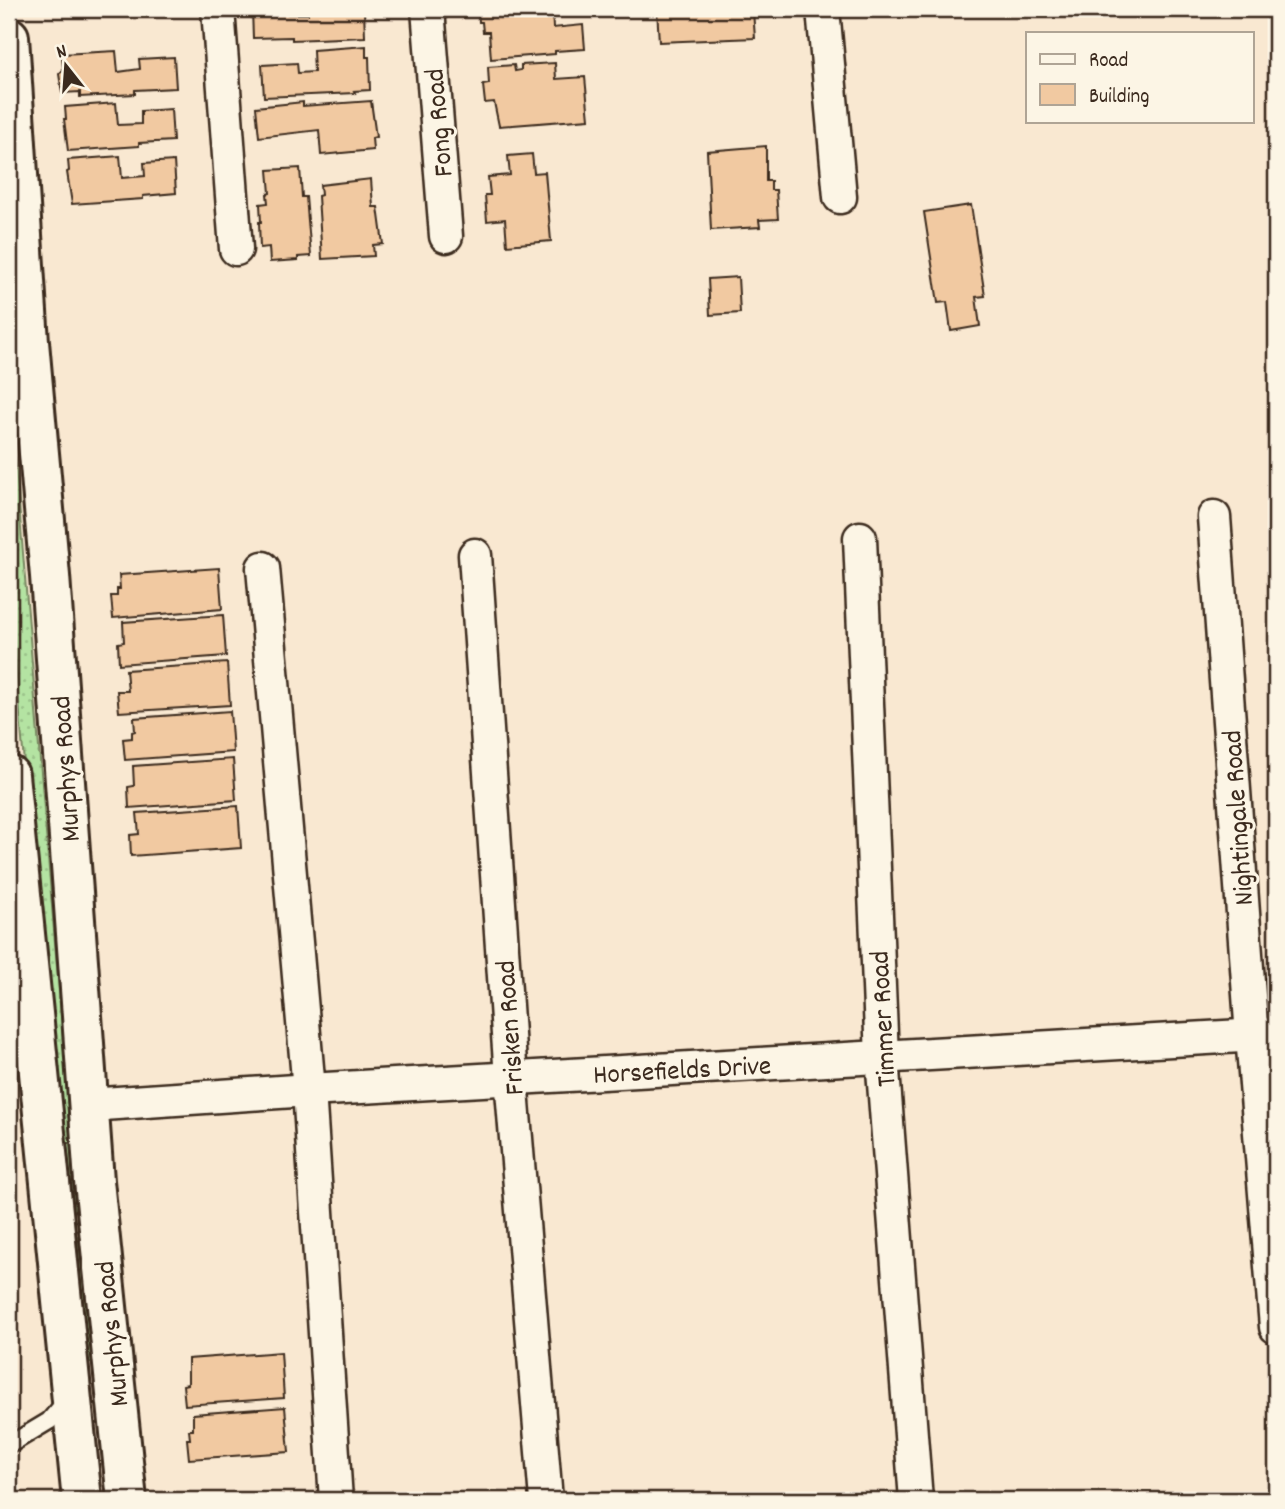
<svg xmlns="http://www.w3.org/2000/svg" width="1285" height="1509" viewBox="0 0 1285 1509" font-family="Dekko,sans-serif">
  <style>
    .grass { fill: url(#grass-dots); stroke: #788660; stroke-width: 2 }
    .building { fill: #f1c9a1; stroke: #3b2a1e; stroke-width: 2 }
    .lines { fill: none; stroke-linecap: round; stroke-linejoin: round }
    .lane-casing { stroke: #3b2a1e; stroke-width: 21 }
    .street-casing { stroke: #3b2a1e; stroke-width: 37 }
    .secondary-casing { stroke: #3b2a1e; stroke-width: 44 }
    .lane { stroke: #fcf5e5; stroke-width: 16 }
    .street { stroke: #fcf5e5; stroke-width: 32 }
    .secondary { stroke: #fcf5e5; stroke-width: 38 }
    .labels { text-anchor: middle; stroke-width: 6; stroke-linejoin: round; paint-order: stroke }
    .street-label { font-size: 28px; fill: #3b2a1e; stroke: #fcf5e5 }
  </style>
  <defs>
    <pattern id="grass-dots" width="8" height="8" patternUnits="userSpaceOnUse" patternTransform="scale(1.75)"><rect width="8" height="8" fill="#b4e3a2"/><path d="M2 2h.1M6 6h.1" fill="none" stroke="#9cc38b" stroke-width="1.8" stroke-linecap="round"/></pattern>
  </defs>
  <rect width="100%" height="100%" fill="#f9e8d1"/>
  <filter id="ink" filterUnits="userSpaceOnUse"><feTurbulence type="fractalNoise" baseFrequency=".0143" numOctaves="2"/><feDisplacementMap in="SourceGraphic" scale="14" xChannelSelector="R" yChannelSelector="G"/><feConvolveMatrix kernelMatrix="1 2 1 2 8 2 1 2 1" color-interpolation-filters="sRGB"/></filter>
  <g filter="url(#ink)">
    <g class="grass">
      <path d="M 9,406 L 11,407 L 77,1210 L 61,1212 L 9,582 Z"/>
      <path d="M 78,1236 L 92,1362 L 77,1365 L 63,1237 Z"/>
    </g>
    <g class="building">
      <path d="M 252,9 L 288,9 L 288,14 L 308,14 L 308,9 L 364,9 L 365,37 L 292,40 L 292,37 L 253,38 Z"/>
      <path d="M 478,9 L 552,9 L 553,28 L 583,25 L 585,49 L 555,51 L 555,54 L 491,59 L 489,32 L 483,32 L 482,22 L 479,22 Z"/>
      <path d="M 657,9 L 763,9 L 763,10 L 753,11 L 755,38 L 659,42 Z"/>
      <path d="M 366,46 L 366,57 L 369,57 L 370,90 L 354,91 L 355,93 L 264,97 L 262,65 L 297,63 L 298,73 L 314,72 L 313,50 Z"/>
      <path d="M 116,51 L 118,72 L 140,69 L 139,59 L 174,57 L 176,88 L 135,90 L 135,94 L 80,97 L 80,92 L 62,93 L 59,74 L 63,70 L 62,54 Z"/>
      <path d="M 555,63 L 556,79 L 585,77 L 589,119 L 499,126 L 494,102 L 485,103 L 483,85 L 489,84 L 488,67 L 514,65 L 515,71 L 521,70 L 521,65 Z"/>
      <path d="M 371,101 L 376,137 L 372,138 L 373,150 L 321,155 L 319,130 L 259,137 L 256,107 L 303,102 L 303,106 Z"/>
      <path d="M 116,103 L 118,125 L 141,124 L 141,111 L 171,109 L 173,141 L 139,143 L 139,146 L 68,151 L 64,119 L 66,119 L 65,107 Z"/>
      <path d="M 766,146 L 766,181 L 771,181 L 771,190 L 776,190 L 778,219 L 759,220 L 760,227 L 711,230 L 707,151 Z"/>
      <path d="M 532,154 L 534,173 L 545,172 L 551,241 L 507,245 L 505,219 L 487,221 L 485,195 L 490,195 L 488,177 L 510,175 L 508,156 Z"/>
      <path d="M 120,156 L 122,178 L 145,176 L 144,163 L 174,161 L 176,193 L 143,196 L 143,199 L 72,204 L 67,172 L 69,171 L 68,160 Z"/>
      <path d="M 300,168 L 302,197 L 306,197 L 311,256 L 298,257 L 298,260 L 270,262 L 269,247 L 260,248 L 259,222 L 261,222 L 260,204 L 268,203 L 267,194 L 270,193 L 268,170 Z"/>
      <path d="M 371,179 L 373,207 L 378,207 L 383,244 L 373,245 L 374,256 L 322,259 L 318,196 L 321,195 L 320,185 Z"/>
      <path d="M 971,205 L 985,296 L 976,297 L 980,326 L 951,331 L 947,302 L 938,303 L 924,212 Z"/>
      <path d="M 738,277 L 740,313 L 710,315 L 708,279 Z"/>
      <path d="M 219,568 L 222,609 L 113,618 L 111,596 L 117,596 L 117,589 L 120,589 L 119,575 Z"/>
      <path d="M 223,615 L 226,656 L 119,664 L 118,643 L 124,642 L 123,622 Z"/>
      <path d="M 227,663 L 230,705 L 119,712 L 117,691 L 128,691 L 126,670 Z"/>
      <path d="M 230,711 L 233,752 L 125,760 L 123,739 L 132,738 L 132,732 L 135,731 L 134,718 Z"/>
      <path d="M 233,759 L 236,800 L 129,808 L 128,787 L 134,786 L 133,766 Z"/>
      <path d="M 238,806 L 241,848 L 131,856 L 130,835 L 139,834 L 137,813 Z"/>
      <path d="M 281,1352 L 284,1398 L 185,1405 L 183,1385 L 188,1384 L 188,1359 Z"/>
      <path d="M 285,1407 L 289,1452 L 189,1459 L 187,1439 L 190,1439 L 189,1430 L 193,1430 L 193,1414 Z"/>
    </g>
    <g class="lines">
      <defs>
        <path id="lane" d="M 9,1445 L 49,1421 L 67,1400"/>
        <g id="street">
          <path d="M 218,9 L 236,249"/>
          <path d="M 428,9 L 446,236"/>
          <path d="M 823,9 L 840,197"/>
          <path d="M 1214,517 L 1252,1036 L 1276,1327"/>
          <path d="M 860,538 L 882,1057 L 916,1500"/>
          <path d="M 475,555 L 511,1078 L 546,1500"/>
          <path d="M 263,568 L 309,1090 L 336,1500"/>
          <path d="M 88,1105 L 309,1090 L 1276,1034"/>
        </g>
        <g id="secondary">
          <path d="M 9,37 L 29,342 L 50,576 L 94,1181 L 127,1500"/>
          <path d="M 9,775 L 82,1500"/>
        </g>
      </defs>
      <use href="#lane" class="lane-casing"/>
      <use href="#street" class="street-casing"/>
      <use href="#secondary" class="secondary-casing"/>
      <use href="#lane" class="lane"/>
      <use href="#street" class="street"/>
      <use href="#secondary" class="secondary"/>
    </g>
  </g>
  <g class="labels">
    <g class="street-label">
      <text transform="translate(437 123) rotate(-95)" y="10">Fong Road</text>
      <text transform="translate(64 769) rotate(-94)" y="10">Murphys Road</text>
      <text transform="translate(1236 818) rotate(-94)" y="10">Nightingale Road</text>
      <text transform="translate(881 1019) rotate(-93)" y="10">Timmer Road</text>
      <text transform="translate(508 1028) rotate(-94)" y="10">Frisken Road</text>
      <text transform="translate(682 1068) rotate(-3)" y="10">Horsefields Drive</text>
      <text transform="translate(110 1334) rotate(-96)" y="10">Murphys Road</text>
    </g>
  </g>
  <rect width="1285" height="1509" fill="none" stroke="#fcf5e5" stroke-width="35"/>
  <rect x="18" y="18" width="1250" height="1474" fill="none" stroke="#3b2a1e" stroke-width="2.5" filter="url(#ink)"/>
  <rect x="1026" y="32" width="228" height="91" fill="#fcf5e5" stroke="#afa495" stroke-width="2"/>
  <rect x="1040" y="54" width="35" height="10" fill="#fcf5e5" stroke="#afa495" stroke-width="2"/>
  <text x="1089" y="66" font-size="21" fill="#3b2a1e">Road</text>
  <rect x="1040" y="84" width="35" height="21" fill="#f1c9a1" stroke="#afa495" stroke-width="2"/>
  <text x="1089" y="102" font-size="21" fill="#3b2a1e">Building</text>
  <g transform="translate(66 66) rotate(343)" stroke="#fcf5e5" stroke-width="5" paint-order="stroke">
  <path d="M0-5L12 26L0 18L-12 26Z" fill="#3b2a1e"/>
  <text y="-10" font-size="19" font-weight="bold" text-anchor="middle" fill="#3b2a1e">N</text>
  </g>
</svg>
